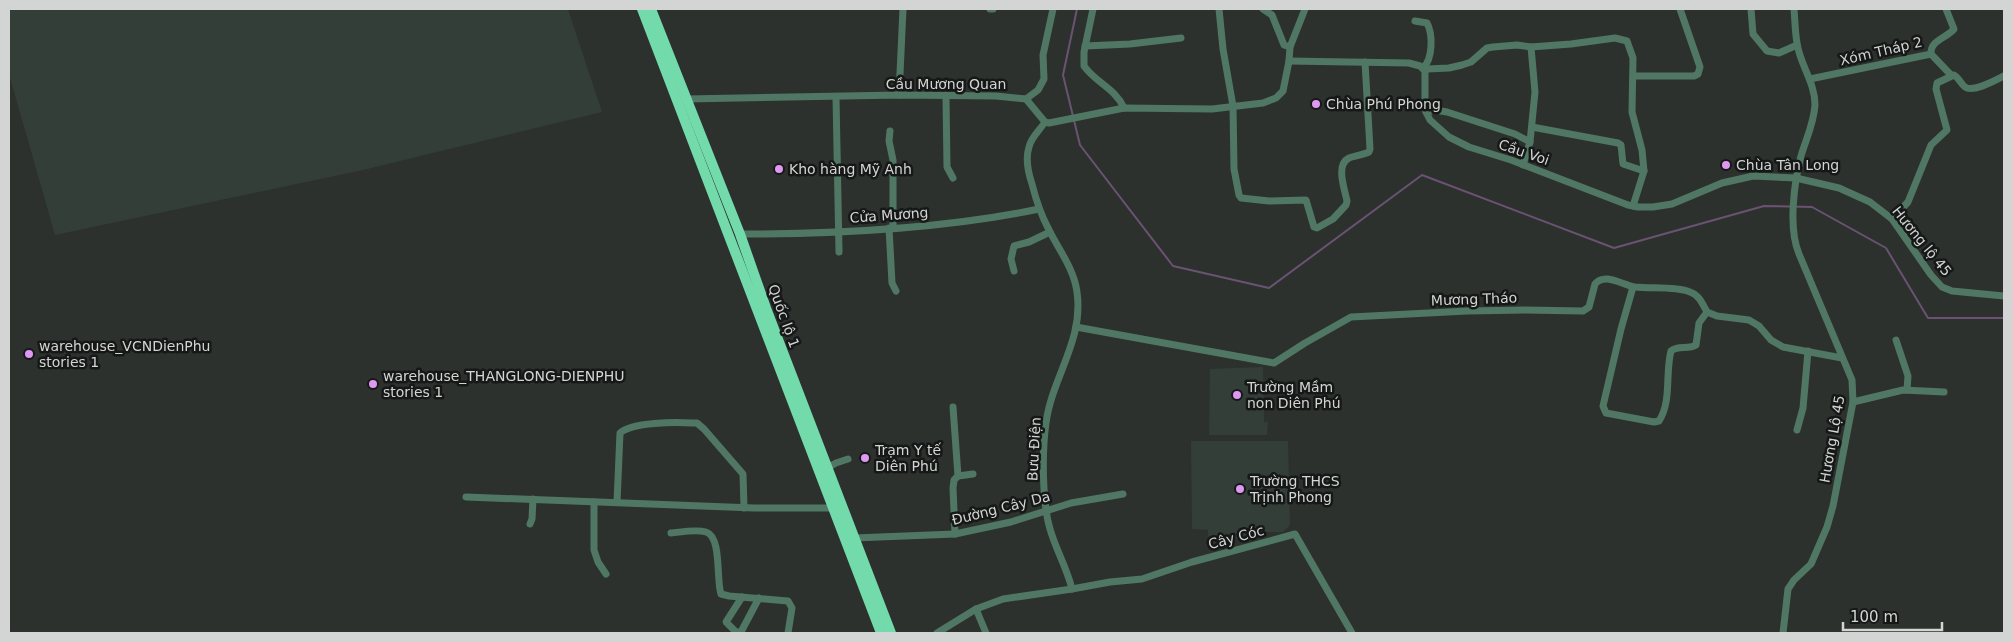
<svg xmlns="http://www.w3.org/2000/svg" width="2013" height="642" viewBox="0 0 2013 642" font-family="'DejaVu Sans',sans-serif">
  <style>
    .built { fill: #333e39 }
    .lines { fill: none; stroke-linecap: round; stroke-linejoin: round }
    .stream { stroke: #6b5272; stroke-width: 2 }
    .minor { stroke: #507764; stroke-width: 7 }
    .highway { stroke: #72daab; stroke-width: 10 }
    .poi-dot { fill: #df98f2; stroke: #161817; stroke-width: 2 }
    .labels { text-anchor: middle; stroke-width: 5; stroke-linejoin: round; paint-order: stroke }
    .street-label { font-size: 14px; fill: #d2d5d3; stroke: #161817 }
    .poi-label { font-size: 14px; fill: #d2d5d3; stroke: #161817; text-anchor: start }
  </style>
  <rect width="100%" height="100%" fill="#2c312e"/>
  <g class="built">
    <path d="M 9,9 L 568,9 L 602,112 L 363,170 L 55,235 L 9,74 Z"/>
    <path d="M 1263,367 L 1264,422 L 1268,422 L 1267,435 L 1209,435 L 1210,369 Z"/>
    <path d="M 1191,441 L 1288,441 L 1290,525 L 1283,532 L 1254,532 L 1251,538 L 1208,539 L 1208,530 L 1192,529 Z"/>
  </g>
  <g class="lines">
    <path class="stream" d="M 1077,9 L 1063,75 L 1080,145 L 1173,266 L 1269,288 L 1422,175 L 1614,248 L 1764,206 L 1812,207 L 1886,248 L 1928,318 L 2004,318"/>
    <g class="minor">
      <path d="M 990,9 L 993,9"/>
      <path d="M 1093,9 L 1084,52 L 1084,66 C 1096,83 1115,88 1124,108"/>
      <path d="M 1219,9 L 1223,49 L 1233,106 L 1234,169 L 1239,195 L 1241,198 L 1269,201 L 1306,200 L 1314,227 L 1317,228 L 1333,219 L 1346,205 L 1347,201 C 1345,190 1335,165 1349,158 C 1355,156 1362,155 1369,152 L 1370,149 L 1365,62"/>
      <path d="M 1263,9 L 1272,15 L 1284,45 L 1290,47"/>
      <path d="M 1751,9 L 1753,34 L 1767,51 L 1779,53 L 1797,45"/>
      <path d="M 1415,21 L 1427,23 C 1433,34 1433,59 1423,68"/>
      <path d="M 1085,46 L 1130,44 L 1181,38"/>
      <path d="M 1931,54 L 1951,75"/>
      <path d="M 1289,61 L 1409,63 L 1420,66 L 1425,71 L 1425,104 L 1426,112 L 1430,120 L 1449,137 L 1469,147 L 1511,160 L 1628,205 L 1638,207 L 1653,207 L 1672,204 L 1722,183 L 1753,176 L 1796,178 L 1839,188 L 1870,202 L 1892,219 L 1931,275 L 1942,287 L 1952,291 L 2004,296"/>
      <path d="M 1425,71 L 1427,69 L 1449,68 L 1462,65 L 1471,62 L 1487,48 L 1493,47 L 1517,45 L 1531,47 L 1571,44 L 1615,38 L 1627,41 L 1633,58 L 1632,112 L 1642,150 L 1644,171 L 1633,206"/>
      <path d="M 1633,76 L 1694,76 L 1698,74 L 1700,67 L 1680,9"/>
      <path d="M 1810,79 L 1931,54 C 1930,40 1947,38 1954,29 L 1946,9"/>
      <path d="M 899,95 L 903,9"/>
      <path d="M 836,97 L 839,252"/>
      <path d="M 946,97 L 947,167 L 953,178"/>
      <path d="M 686,99 L 899,95 L 996,96 L 1026,99 L 1045,122 L 1049,123 L 1124,108 L 1212,109 L 1263,103 L 1276,98 L 1283,91 L 1289,61 L 1290,47 L 1305,9"/>
      <path d="M 1026,99 L 1038,90 L 1044,79 L 1043,55 L 1053,9"/>
      <path d="M 1426,112 L 1435,110 L 1447,112 L 1515,134 L 1530,142 L 1523,165"/>
      <path d="M 1532,127 L 1618,143 L 1621,145 L 1623,164 L 1644,171"/>
      <path d="M 890,131 L 889,141 L 893,160 L 893,227"/>
      <path d="M 1530,142 L 1535,92 L 1531,47"/>
      <path d="M 1892,219 L 1908,202 L 1931,145 L 1947,130 L 1936,89 L 1937,83 L 1954,75 C 1959,78 1961,84 1965,87 C 1973,93 1996,80 2004,76"/>
      <path d="M 889,228 L 892,283 L 896,291"/>
      <path d="M 740,234 C 837,234 943,229 1039,209"/>
      <path d="M 1014,271 L 1011,259 L 1014,246 L 1029,242 L 1050,232"/>
      <path d="M 1633,287 L 1621,329 L 1603,406 L 1606,413 L 1654,422 L 1659,421 C 1672,401 1665,373 1671,351 C 1678,345 1688,350 1696,345 L 1699,323 L 1707,312"/>
      <path d="M 1076,327 L 1274,363 L 1305,343 L 1351,317 L 1467,311 L 1525,310 L 1583,311 L 1589,307 L 1595,284 C 1605,272 1622,285 1635,287 C 1651,289 1675,286 1690,292 C 1699,295 1702,303 1707,312 L 1717,316 L 1749,320 L 1759,326 L 1771,340 L 1783,347 L 1842,358"/>
      <path d="M 1896,340 L 1908,376 L 1907,390"/>
      <path d="M 1853,402 L 1903,390 L 1944,392"/>
      <path d="M 953,407 L 958,476"/>
      <path d="M 1797,430 L 1803,408 L 1808,351"/>
      <path d="M 827,468 L 836,463 L 848,459"/>
      <path d="M 466,497 L 754,508 L 833,508"/>
      <path d="M 594,502 L 594,550 L 598,562 L 606,574"/>
      <path d="M 617,502 L 620,433 C 632,422 676,422 692,423 L 697,423 L 704,429 L 743,474 L 744,508"/>
      <path d="M 530,524 L 532,519 L 533,499"/>
      <path d="M 671,533 C 682,532 696,529 706,532 C 722,537 716,580 721,594 L 729,596 L 788,601 L 792,608 L 788,633"/>
      <path d="M 955,534 L 953,488 L 954,480 L 958,476 L 973,474"/>
      <path d="M 854,538 L 955,534 L 1011,522 L 1071,503 L 1123,494"/>
      <path d="M 1072,589 L 1110,582 L 1142,579 L 1192,562 L 1295,534 L 1352,633"/>
      <path d="M 742,597 L 726,622 L 736,632 L 740,632 L 742,630 L 759,598"/>
      <path d="M 976,609 L 986,633"/>
      <path d="M 937,633 L 976,609 L 1003,599 L 1072,589 C 1067,568 1056,550 1050,529 C 1042,502 1042,451 1046,423 C 1052,377 1084,341 1077,292 C 1074,269 1059,250 1049,230 C 1041,215 1036,200 1032,184 C 1028,172 1025,159 1029,147 C 1031,137 1040,130 1045,122"/>
      <path d="M 1783,633 L 1788,589 L 1794,580 L 1811,564 L 1827,527 L 1833,506 L 1853,402 L 1852,380 L 1799,254 C 1788,228 1794,183 1801,156 C 1806,139 1814,123 1815,105 C 1815,82 1800,65 1797,43 C 1795,32 1795,20 1794,9"/>
    </g>
    <g class="highway">
      <path d="M 642,9 L 881,633"/>
      <path d="M 651,9 L 740,234 L 766,308 L 891,633"/>
    </g>
  </g>
  <g class="poi-dot">
    <circle cx="1316" cy="104" r="5"/>
    <circle cx="1726" cy="165" r="5"/>
    <circle cx="779" cy="169" r="5"/>
    <circle cx="29" cy="354" r="5"/>
    <circle cx="373" cy="384" r="5"/>
    <circle cx="1237" cy="395" r="5"/>
    <circle cx="865" cy="458" r="5"/>
    <circle cx="1240" cy="489" r="5"/>
  </g>
  <g class="labels">
    <g class="street-label">
      <text transform="translate(1881 51) rotate(-13)" y="5">Xóm Tháp 2</text>
      <text x="946" y="89">Cầu Mương Quan</text>
      <text transform="translate(1524 152) rotate(19)" y="5">Cầu Voi</text>
      <text transform="translate(889 215) rotate(-4)" y="5">Cửa Mương</text>
      <text transform="translate(1922 241) rotate(51)" y="5">Hương lộ 45</text>
      <text transform="translate(1474 299) rotate(-2)" y="5">Mương Tháo</text>
      <text transform="translate(784 316) rotate(70)" y="5">Quốc lộ 1</text>
      <text transform="translate(1832 439) rotate(-80)" y="5">Hương Lộ 45</text>
      <text transform="translate(1034 449) rotate(-87)" y="5">Bưu Điện</text>
      <text transform="translate(1001 508) rotate(-14)" y="5">Đường Cây Da</text>
      <text transform="translate(1236 537) rotate(-15)" y="5">Cây Cóc</text>
    </g>
    <g class="poi-label">
      <text x="1326" y="109">Chùa Phú Phong</text>
      <text x="1736" y="170">Chùa Tân Long</text>
      <text x="789" y="174">Kho hàng Mỹ Anh</text>
      <text x="39" y="351">warehouse_VCNDienPhu<tspan x="39" dy="16">stories 1</tspan></text>
      <text x="383" y="381">warehouse_THANGLONG-DIENPHU<tspan x="383" dy="16">stories 1</tspan></text>
      <text x="1247" y="392">Trường Mầm<tspan x="1247" dy="16">non Diên Phú</tspan></text>
      <text x="875" y="455">Trạm Y tế<tspan x="875" dy="16">Diên Phú</tspan></text>
      <text x="1250" y="486">Trường THCS<tspan x="1250" dy="16">Trịnh Phong</tspan></text>
    </g>
  </g>
  <rect width="2013" height="642" fill="none" stroke="#d2d5d3" stroke-width="20"/>
  <path d="M1843 622v8h99v-8" fill="none" stroke="#d2d5d3" stroke-width="2.5"/>
  <text x="1850" y="622" font-size="15" fill="#d2d5d3" stroke="#161817" stroke-width="4" paint-order="stroke">100 m</text>
</svg>
